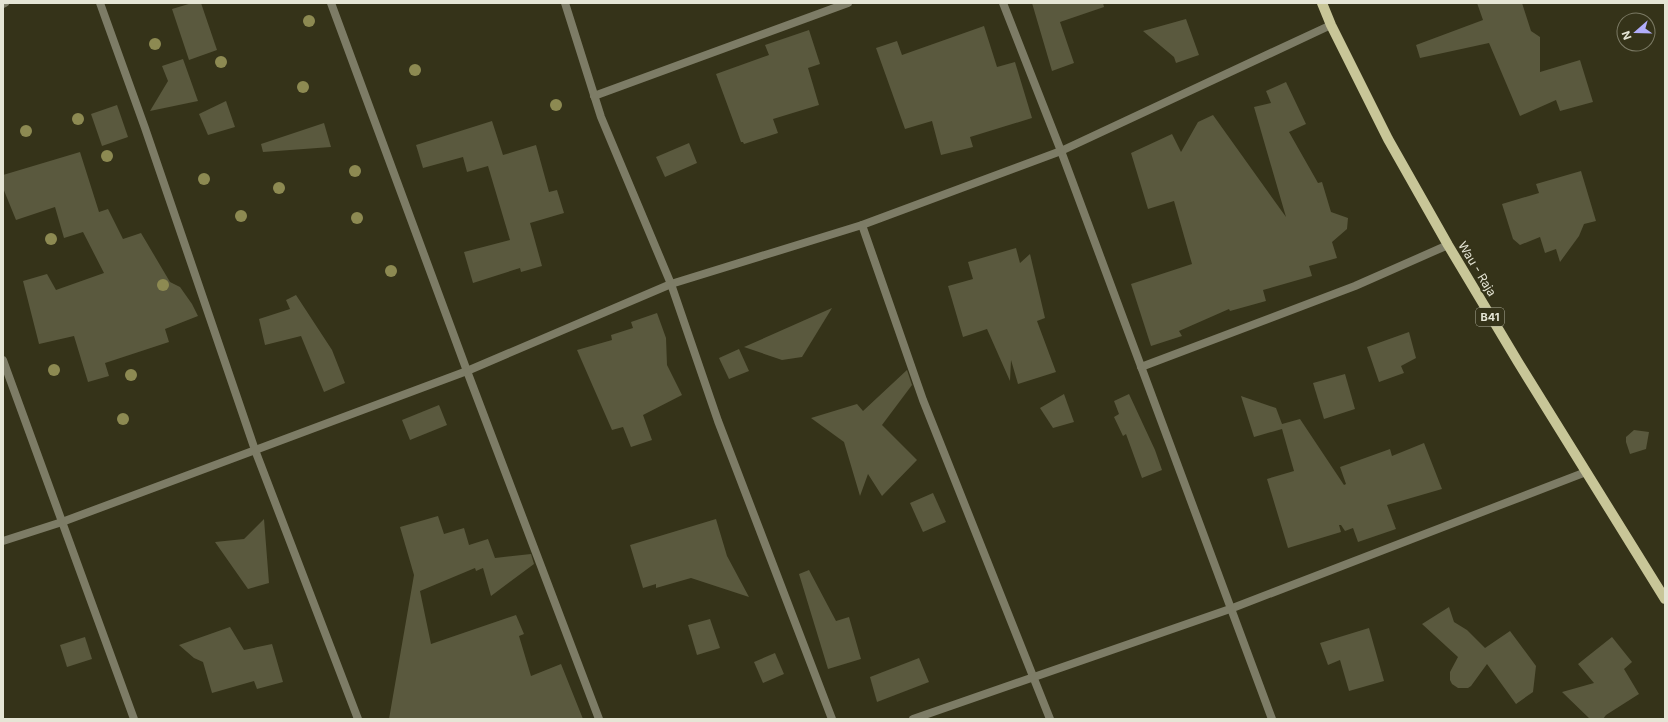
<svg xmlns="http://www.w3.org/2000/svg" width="1668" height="722" viewBox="0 0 1668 722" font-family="Inter,sans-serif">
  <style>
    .building { fill: #5a593e }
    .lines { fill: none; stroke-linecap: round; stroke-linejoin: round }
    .street { stroke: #7d7c66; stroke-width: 8 }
    .primary { stroke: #c8c698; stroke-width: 10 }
    .tree { fill: #8d8a52 }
    .labels { text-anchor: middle; stroke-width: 4; stroke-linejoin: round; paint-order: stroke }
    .shield { fill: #353319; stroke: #b0b09d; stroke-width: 1 }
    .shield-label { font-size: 11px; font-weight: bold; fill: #e5e5d5 }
    .street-label { font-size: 12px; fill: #e5e5d5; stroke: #353319 }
  </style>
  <rect width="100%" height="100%" fill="#353319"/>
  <g class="building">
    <path d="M 192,3 L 201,3 L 217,50 L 189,60 L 172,9 Z"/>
    <path d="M 1032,3 L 1103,3 L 1104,7 L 1060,22 L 1074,63 L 1052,71 Z"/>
    <path d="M 1477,3 L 1522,3 L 1531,31 L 1540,37 L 1540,72 L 1580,60 L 1593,102 L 1560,111 L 1556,100 L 1520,116 L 1489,43 L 1420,58 L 1416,45 L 1483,20 Z"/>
    <path d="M 1186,19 L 1199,55 L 1176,63 L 1174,57 L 1143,31 Z"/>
    <path d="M 984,26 L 997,67 L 1015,62 L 1032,118 L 970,137 L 973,147 L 941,155 L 932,121 L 905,129 L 876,48 L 897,41 L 902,55 Z"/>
    <path d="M 809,30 L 820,64 L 808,68 L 819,105 L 773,119 L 778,133 L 744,144 L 743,142 L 741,142 L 716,74 L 769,55 L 765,45 Z"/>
    <path d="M 183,59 L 198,101 L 150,111 L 168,81 L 162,66 Z"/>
    <path d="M 1286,82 L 1306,124 L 1289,132 L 1318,183 L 1322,182 L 1331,212 L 1348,218 L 1347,229 L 1332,242 L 1337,258 L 1309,266 L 1312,276 L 1263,290 L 1266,301 L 1230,311 L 1229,309 L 1179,331 L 1182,336 L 1151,346 L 1131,284 L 1192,264 L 1174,201 L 1148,209 L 1131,153 L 1172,134 L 1181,152 L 1198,122 L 1213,115 L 1286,217 L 1254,107 L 1271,103 L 1266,91 Z"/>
    <path d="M 226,101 L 235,127 L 208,135 L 199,114 Z"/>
    <path d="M 117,105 L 128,137 L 102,146 L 91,114 Z"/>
    <path d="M 492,121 L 503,155 L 536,145 L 549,192 L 557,190 L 564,213 L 530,223 L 542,266 L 521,272 L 520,268 L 473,283 L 464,252 L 510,240 L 488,166 L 467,172 L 463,157 L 423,168 L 416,145 Z"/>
    <path d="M 324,123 L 331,147 L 263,152 L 261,144 Z"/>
    <path d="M 689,143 L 697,163 L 665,177 L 656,157 Z"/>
    <path d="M 80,152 L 99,212 L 108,209 L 123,239 L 141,233 L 170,282 L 180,287 L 192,304 L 198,316 L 165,329 L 169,342 L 105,363 L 109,376 L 88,382 L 74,336 L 39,344 L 23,281 L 47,274 L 56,290 L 104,273 L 83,232 L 64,238 L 55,207 L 16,220 L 3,188 L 3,175 Z"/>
    <path d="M 1581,171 L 1596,221 L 1584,224 L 1579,236 L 1560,262 L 1556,249 L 1545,253 L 1540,237 L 1520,245 L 1513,239 L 1502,204 L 1539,193 L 1536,184 Z"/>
    <path d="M 1016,248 L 1020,263 L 1030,254 L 1045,318 L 1037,321 L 1056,372 L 1018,384 L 1011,360 L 1010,381 L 987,329 L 963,337 L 948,286 L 973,279 L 968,262 Z"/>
    <path d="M 296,295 L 332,350 L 345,383 L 324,392 L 301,336 L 265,345 L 259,319 L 290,309 L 286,300 Z"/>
    <path d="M 832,308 L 802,357 L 782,360 L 744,347 Z"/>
    <path d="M 657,313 L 666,338 L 667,365 L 682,395 L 643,415 L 652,440 L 631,447 L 623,427 L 612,430 L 577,350 L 612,340 L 611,335 L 633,328 L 631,322 Z"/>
    <path d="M 1409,332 L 1416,358 L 1401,366 L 1404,373 L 1379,382 L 1367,347 Z"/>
    <path d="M 739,349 L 749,371 L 729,379 L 719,358 Z"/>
    <path d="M 907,370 L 912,385 L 882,425 L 917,460 L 882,496 L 868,474 L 860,496 L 844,442 L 811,418 L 857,404 L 863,411 Z"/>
    <path d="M 1345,374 L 1355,409 L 1324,419 L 1313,383 Z"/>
    <path d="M 1064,394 L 1074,422 L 1053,428 L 1040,408 Z"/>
    <path d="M 1129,394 L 1155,450 L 1162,470 L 1142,478 L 1126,434 L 1123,436 L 1114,417 L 1119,414 L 1114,401 Z"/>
    <path d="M 1241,396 L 1276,408 L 1282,424 L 1300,419 L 1344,485 L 1346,484 L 1340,467 L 1390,449 L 1392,456 L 1424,443 L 1442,489 L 1387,505 L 1396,529 L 1358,542 L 1353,528 L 1345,531 L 1341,525 L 1339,525 L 1341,532 L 1288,548 L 1267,479 L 1294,471 L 1282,429 L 1254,437 Z"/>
    <path d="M 439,405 L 447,425 L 410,440 L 402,420 Z"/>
    <path d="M 1634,430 L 1649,432 L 1646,449 L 1630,454 L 1626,442 L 1626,437 Z"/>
    <path d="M 933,493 L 946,522 L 923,532 L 910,503 Z"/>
    <path d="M 438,516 L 444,534 L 464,528 L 469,545 L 488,539 L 495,558 L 531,554 L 534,564 L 491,596 L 483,568 L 476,571 L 475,568 L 420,591 L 431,644 L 516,615 L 524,634 L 519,636 L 531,676 L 561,664 L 583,719 L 389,719 L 414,575 L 400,527 Z"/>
    <path d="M 264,519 L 269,583 L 248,589 L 215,542 L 244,539 Z"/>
    <path d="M 716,519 L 727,556 L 749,597 L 691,578 L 656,588 L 656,584 L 643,588 L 630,545 Z"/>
    <path d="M 809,570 L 836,621 L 849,617 L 861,659 L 828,669 L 799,574 Z"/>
    <path d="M 1449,607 L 1454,622 L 1467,630 L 1485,648 L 1510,631 L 1536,666 L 1533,692 L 1516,704 L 1487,664 L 1471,686 L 1468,688 L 1458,688 L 1452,684 L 1450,680 L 1450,672 L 1458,657 L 1422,624 Z"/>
    <path d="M 710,619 L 720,648 L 697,655 L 688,625 Z"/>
    <path d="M 230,627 L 244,650 L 272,644 L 283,682 L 257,689 L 254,681 L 212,693 L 203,662 L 194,658 L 179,645 Z"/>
    <path d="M 1369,628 L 1384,681 L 1349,691 L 1340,660 L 1328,665 L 1320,643 Z"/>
    <path d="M 85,637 L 92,659 L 67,667 L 60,645 Z"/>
    <path d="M 1612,637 L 1632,662 L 1624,669 L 1639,694 L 1606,715 L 1603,719 L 1590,719 L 1562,692 L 1594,683 L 1578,664 Z"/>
    <path d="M 775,653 L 784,674 L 763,683 L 754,662 Z"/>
    <path d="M 919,658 L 929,682 L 877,702 L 870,677 Z"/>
  </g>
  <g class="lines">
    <g class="street">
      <path d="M 100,3 L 145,128 L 255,450 L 358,719"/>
      <path d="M 331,3 L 467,371 L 599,719"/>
      <path d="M 565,3 L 601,117 L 671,284 L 718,421 L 832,719"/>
      <path d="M 1003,3 L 1061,151 L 1272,719"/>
      <path d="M 3,4 L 5,3"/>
      <path d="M 594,96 L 848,3"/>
      <path d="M 862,225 L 923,400 L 1050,719"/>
      <path d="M 3,360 L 134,719"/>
      <path d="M 1141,367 L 1355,286 L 1448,245"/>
      <path d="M 3,541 L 62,522 L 467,371 L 671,284 L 862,225 L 1061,151 L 1331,25"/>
      <path d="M 913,719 L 1230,609 L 1586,472"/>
    </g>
    <path class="primary" d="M 1322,3 L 1331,25 L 1388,139 L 1448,245 L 1518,362 L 1665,599"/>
  </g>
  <g class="tree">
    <circle cx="309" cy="21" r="6"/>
    <circle cx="155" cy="44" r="6"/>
    <circle cx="221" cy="62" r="6"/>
    <circle cx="415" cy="70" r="6"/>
    <circle cx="303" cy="87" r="6"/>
    <circle cx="556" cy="105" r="6"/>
    <circle cx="78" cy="119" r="6"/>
    <circle cx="26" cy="131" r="6"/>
    <circle cx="107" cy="156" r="6"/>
    <circle cx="355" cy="171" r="6"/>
    <circle cx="204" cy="179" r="6"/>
    <circle cx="279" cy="188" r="6"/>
    <circle cx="241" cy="216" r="6"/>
    <circle cx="357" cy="218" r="6"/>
    <circle cx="51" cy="239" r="6"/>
    <circle cx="391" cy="271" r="6"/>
    <circle cx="163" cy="285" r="6"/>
    <circle cx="54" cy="370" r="6"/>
    <circle cx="131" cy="375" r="6"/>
    <circle cx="123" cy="419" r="6"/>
  </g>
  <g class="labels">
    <rect class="shield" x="1476" y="308" width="28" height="18" rx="3"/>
    <g class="shield-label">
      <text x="1490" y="321">B41</text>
    </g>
    <g class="street-label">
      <text transform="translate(1477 269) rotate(59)" y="4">Wau - Raja</text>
    </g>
  </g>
  <rect width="1668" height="722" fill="none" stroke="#e5e5d5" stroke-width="8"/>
  <g transform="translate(1636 32) rotate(250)"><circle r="19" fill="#353319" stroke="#7b7a64"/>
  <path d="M0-3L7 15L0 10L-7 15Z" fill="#b1adfa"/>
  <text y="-6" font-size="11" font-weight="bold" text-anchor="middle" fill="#e5e5d5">N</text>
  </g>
</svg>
